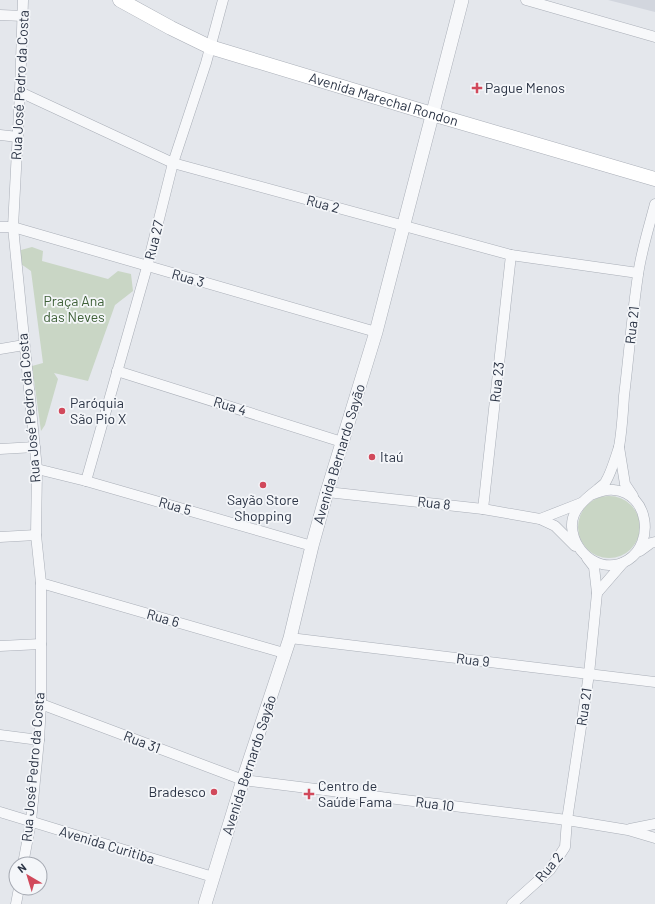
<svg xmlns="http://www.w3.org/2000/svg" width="655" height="904" viewBox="0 0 655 904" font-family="Barlow,sans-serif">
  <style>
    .built { fill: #d2d6de }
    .green { fill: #c9d6c5 }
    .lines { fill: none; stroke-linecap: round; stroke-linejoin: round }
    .minor-casing { stroke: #a9aeb7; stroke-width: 11 }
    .tertiary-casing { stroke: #a9aeb7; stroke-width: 14 }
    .secondary-casing { stroke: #a9aeb7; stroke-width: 15 }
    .minor { stroke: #f7f8fa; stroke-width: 10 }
    .tertiary { stroke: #f7f8fa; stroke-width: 13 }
    .secondary { stroke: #fff; stroke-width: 14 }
    .poi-dot { fill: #d1495b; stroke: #f4f6f9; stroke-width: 1.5 }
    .labels { text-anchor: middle; stroke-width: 3.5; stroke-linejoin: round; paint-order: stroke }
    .street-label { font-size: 14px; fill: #2b3445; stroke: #f4f6f9 }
    .poi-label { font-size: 14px; fill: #2b3445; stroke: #f4f6f9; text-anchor: start }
    .park-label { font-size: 14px; fill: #3f6138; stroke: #f4f6f9 }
  </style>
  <rect width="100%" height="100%" fill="#e4e7ec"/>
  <path class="built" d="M 608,0 L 655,0 L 655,12 Z"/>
  <g class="green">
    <path d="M 32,247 L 43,251 L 42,261 L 108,279 L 118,271 L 131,274 L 133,291 L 115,305 L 88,381 L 54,373 L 58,379 L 45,425 L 41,431 L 32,366 L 43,363 L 31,271 L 21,264 L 21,250 Z"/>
    <circle cx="609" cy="527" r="31"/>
  </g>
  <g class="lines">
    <defs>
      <g id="minor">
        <path d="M 526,0 L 655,37"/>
        <path d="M 0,15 L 23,16"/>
        <path d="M 20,92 L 173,163 L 511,255 L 638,273"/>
        <path d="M 0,135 L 18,137"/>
        <path d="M 0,227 L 13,227 L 376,332"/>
        <path d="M 0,349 L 24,345"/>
        <path d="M 117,371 L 342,442"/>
        <path d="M 619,447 L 625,484 L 633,496"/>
        <path d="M 0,449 L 35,447"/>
        <path d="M 37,469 L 86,481 L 312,546"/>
        <path d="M 86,481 L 147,267 L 173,163 L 206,63 L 223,0"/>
        <path d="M 327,492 L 483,509 L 540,519 L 555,526 L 575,546"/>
        <path d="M 591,495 C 598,492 606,489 614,490 C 649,493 655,543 628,560 C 603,575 574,555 572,527 C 571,510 585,499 598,489 C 600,487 605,484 606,481 C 611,473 616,456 619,447 C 622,430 623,412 624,396 C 629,355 632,315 638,275 C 641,252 649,227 655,204"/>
        <path d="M 483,509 L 511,255"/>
        <path d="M 540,519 L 581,503"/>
        <path d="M 0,537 L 36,535"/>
        <path d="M 640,551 L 651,543 L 655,542"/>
        <path d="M 41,583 L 284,653"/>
        <path d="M 597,593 L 623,563"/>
        <path d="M 290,638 L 655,682"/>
        <path d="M 0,646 L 41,644"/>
        <path d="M 41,704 L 243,780 L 567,820 L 628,830 L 655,838"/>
        <path d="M 0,735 L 39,740"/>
        <path d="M 0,812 L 213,877"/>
        <path d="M 630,829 L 655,824"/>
        <path d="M 23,864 L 31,821 L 39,740 L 41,704 L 41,583 L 36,535 L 37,469 L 13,227 L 20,92 L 23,0"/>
        <path d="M 16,904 L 19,888"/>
        <path d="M 512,904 L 550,870 L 565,847 L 567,820 L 589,674 L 597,593 L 594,567 L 587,558"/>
      </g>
      <path id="tertiary" d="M 205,904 L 243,780 L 290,638 L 312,546 L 327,492 L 376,332 L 462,0"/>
      <g id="secondary">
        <path id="s1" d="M 120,0 L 171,28 L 210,47 L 432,114 L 655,179"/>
      </g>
    </defs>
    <use href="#minor" class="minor-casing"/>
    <use href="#tertiary" class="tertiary-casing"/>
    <use href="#secondary" class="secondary-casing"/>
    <use href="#minor" class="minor"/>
    <use href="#tertiary" class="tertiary"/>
    <use href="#secondary" class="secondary"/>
  </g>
  <g class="poi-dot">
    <path d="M475 82h4v4h4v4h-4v4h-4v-4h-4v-4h4z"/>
    <circle cx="62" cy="411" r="4"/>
    <circle cx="372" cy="457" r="4"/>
    <circle cx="263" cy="485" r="4"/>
    <circle cx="214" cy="792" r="4"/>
    <path d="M307 788h4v4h4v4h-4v4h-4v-4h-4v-4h4z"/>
  </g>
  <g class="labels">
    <g class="street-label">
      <text transform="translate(20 85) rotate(-87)" y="5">Rua José Pedro da Costa</text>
      <text dy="5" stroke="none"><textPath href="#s1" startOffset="283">Avenida Marechal Rondon</textPath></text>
      <text transform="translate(323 204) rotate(15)" y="5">Rua 2</text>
      <text transform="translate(154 240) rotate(-76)" y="5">Rua 27</text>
      <text transform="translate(188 278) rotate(16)" y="5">Rua 3</text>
      <text transform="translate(632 325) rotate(-84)" y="5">Rua 21</text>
      <text transform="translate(497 382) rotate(-84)" y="5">Rua 23</text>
      <text transform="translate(230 406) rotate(17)" y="5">Rua 4</text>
      <text transform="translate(29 408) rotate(-95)" y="5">Rua José Pedro da Costa</text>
      <text transform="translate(339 454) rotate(-73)" y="5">Avenida Bernardo Sayão</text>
      <text transform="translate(434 503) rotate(6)" y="5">Rua 8</text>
      <text transform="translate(175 506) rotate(16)" y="5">Rua 5</text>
      <text transform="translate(163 618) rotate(16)" y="5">Rua 6</text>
      <text transform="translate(473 660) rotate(7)" y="5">Rua 9</text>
      <text transform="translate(584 707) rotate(-82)" y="5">Rua 21</text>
      <text transform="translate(142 742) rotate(21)" y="5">Rua 31</text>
      <text transform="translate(249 765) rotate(-72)" y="5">Avenida Bernardo Sayão</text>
      <text transform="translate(33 767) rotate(-85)" y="5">Rua José Pedro da Costa</text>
      <text transform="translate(435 804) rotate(7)" y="5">Rua 10</text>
      <text transform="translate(107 845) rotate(17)" y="5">Avenida Curitiba</text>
      <text transform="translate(549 867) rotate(-49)" y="5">Rua 2</text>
    </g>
    <g class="poi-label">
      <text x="485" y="93">Pague Menos</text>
      <text x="70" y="408">Paróquia<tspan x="70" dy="16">São Pio X</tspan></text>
      <text x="380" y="462">Itaú</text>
      <text x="263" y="505" text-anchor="middle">Sayão Store<tspan x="263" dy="16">Shopping</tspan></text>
      <text x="318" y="791">Centro de<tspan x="318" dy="16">Saúde Fama</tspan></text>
      <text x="206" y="797" text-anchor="end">Bradesco</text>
    </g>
    <g class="park-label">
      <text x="74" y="306">Praça Ana<tspan x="74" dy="16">das Neves</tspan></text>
    </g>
  </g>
  <g transform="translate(28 876) rotate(322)"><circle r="19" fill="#f4f6f9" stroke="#a4a8b1"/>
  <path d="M0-3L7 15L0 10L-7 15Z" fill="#d1495b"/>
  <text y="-6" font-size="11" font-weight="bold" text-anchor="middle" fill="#2b3445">N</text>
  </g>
</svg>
